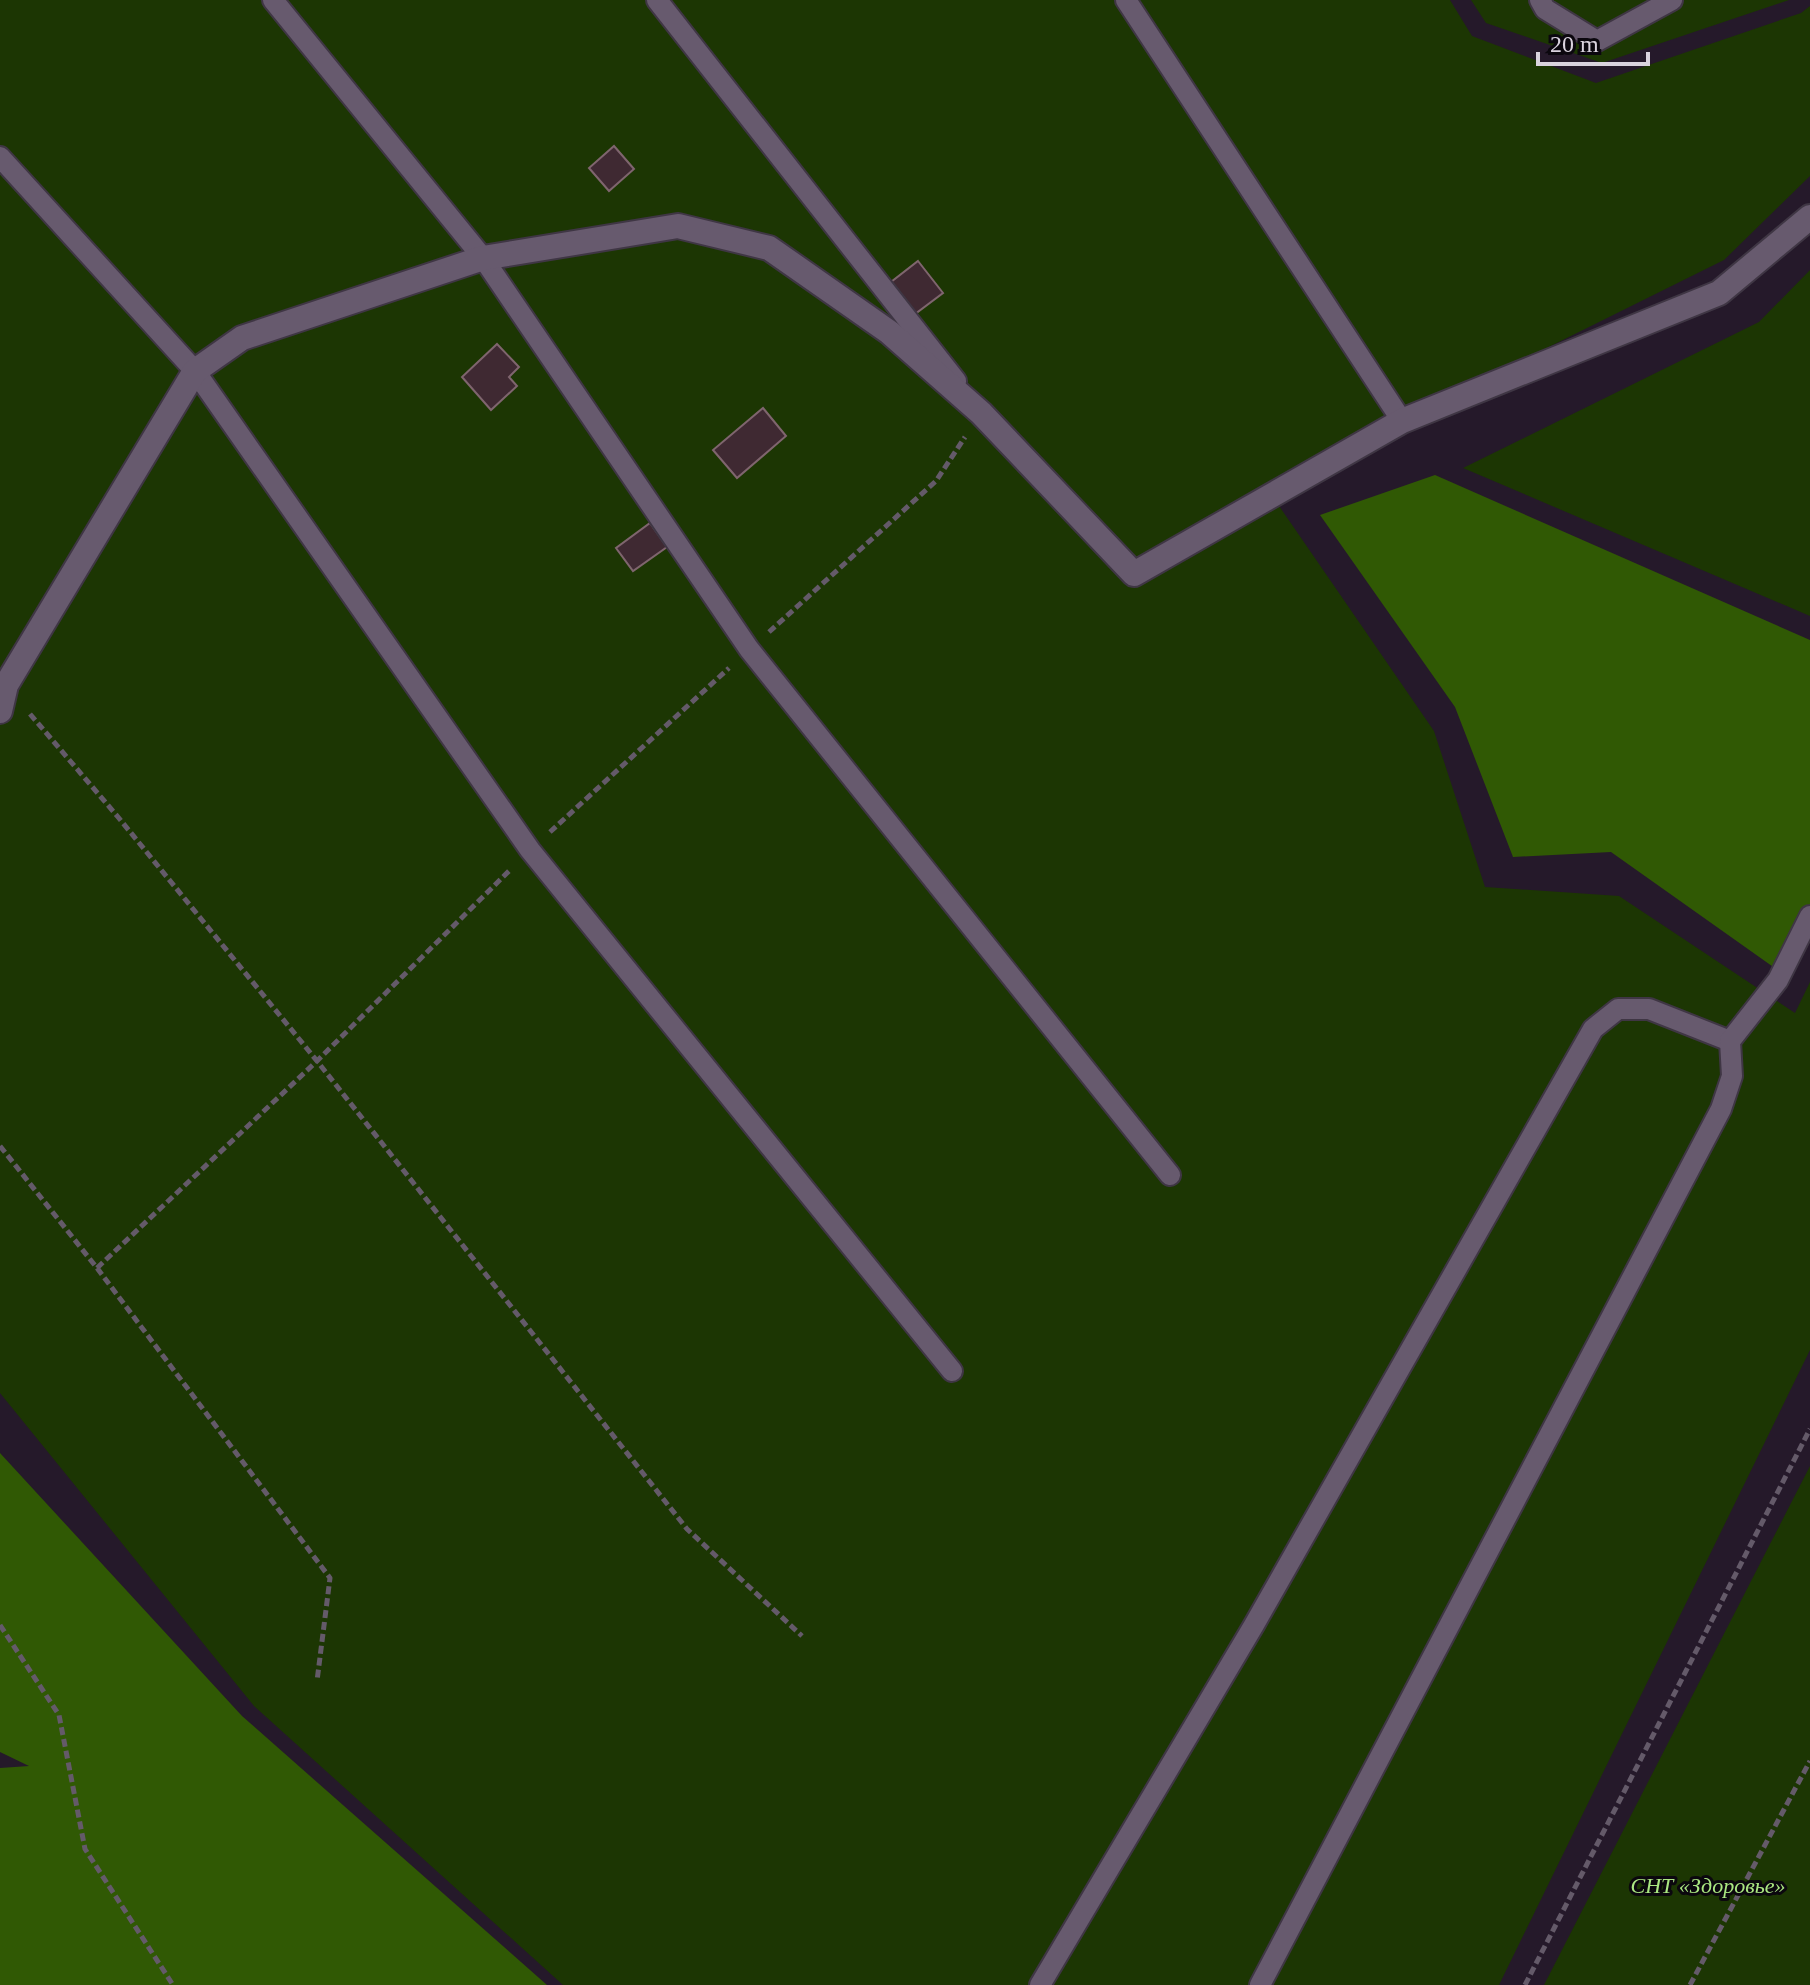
<svg xmlns="http://www.w3.org/2000/svg" width="1810" height="1985" viewBox="0 0 1810 1985" font-family="'Times New Roman',serif">
  <style>
    .green { fill: #1c3603 }
    .forest { fill: #305904 }
    .building { fill: #3f2932; stroke: #7f656e; stroke-width: 2 }
    .lines { fill: none; stroke-linecap: round; stroke-linejoin: round }
    .service-casing { stroke: #3f3644; stroke-width: 24 }
    .minor-casing { stroke: #3f3644; stroke-width: 28 }
    .path { stroke: #645a69; stroke-width: 5; stroke-dasharray: 8 4; stroke-linecap: butt }
    .service { stroke: #675a6e; stroke-width: 20 }
    .minor { stroke: #675a6e; stroke-width: 24 }
    .labels { text-anchor: middle; stroke-width: 6; stroke-linejoin: round; paint-order: stroke }
    .park-label { font-size: 22px; font-style: italic; fill: #abe882; stroke: #0b070e }
  </style>
  <rect width="100%" height="100%" fill="#25192a"/>
  <g class="green">
    <path d="M 0,0 L 1450,0 L 1472,36 L 1596,83 L 1801,13 L 1810,6 L 1810,176 L 1724,260 L 1266,487 L 1434,731 L 1485,887 L 1619,896 L 1795,1013 L 1810,982 L 1810,1350 L 1499,1985 L 563,1985 L 254,1706 L 0,1393 Z"/>
    <path d="M 1471,0 L 1789,0 L 1602,63 L 1486,23 Z"/>
    <path d="M 1810,270 L 1810,616 L 1463,468 L 1759,322 Z"/>
    <path d="M 1810,1466 L 1810,1985 L 1544,1985 Z"/>
  </g>
  <g class="forest">
    <path d="M 1435,475 L 1810,640 L 1810,921 L 1783,974 L 1611,852 L 1513,857 L 1455,707 L 1320,515 Z"/>
    <path d="M 0,1453 L 242,1716 L 547,1985 L 0,1985 L 0,1768 L 29,1766 L 0,1752 Z"/>
  </g>
  <g class="building">
    <path d="M 614,146 L 634,169 L 609,191 L 589,168 Z"/>
    <path d="M 918,261 L 943,293 L 915,314 L 891,282 Z"/>
    <path d="M 497,344 L 519,367 L 509,377 L 517,386 L 491,410 L 462,377 Z"/>
    <path d="M 763,408 L 786,436 L 737,478 L 713,450 Z"/>
    <path d="M 650,523 L 667,547 L 633,571 L 616,548 Z"/>
  </g>
  <g class="lines">
    <defs>
      <g id="service">
        <path d="M 273,0 L 483,258 L 749,649 L 1170,1175"/>
        <path d="M 657,0 L 956,381"/>
        <path d="M 1126,0 L 1402,421"/>
        <path d="M 1540,0 L 1545,9 L 1597,41 L 1672,0"/>
        <path d="M 0,157 L 195,371 L 530,850 L 952,1371"/>
        <path d="M 1040,1985 L 1254,1625 L 1593,1029 L 1618,1009 L 1649,1009 L 1730,1041"/>
        <path d="M 1260,1985 L 1721,1109 L 1732,1076 L 1730,1041 L 1778,980 L 1810,916"/>
      </g>
      <path id="minor" d="M 0,711 L 6,685 L 195,371 L 242,338 L 483,258 L 678,226 L 769,248 L 889,332 L 981,413 L 1134,574 L 1402,421 L 1719,293 L 1810,217"/>
    </defs>
    <use href="#service" class="service-casing"/>
    <use href="#minor" class="minor-casing"/>
    <g class="path">
      <path d="M 769,632 L 936,481 L 965,437"/>
      <path d="M 30,714 L 118,817 L 317,1061 L 687,1529 L 802,1636"/>
      <path d="M 550,832 L 729,668"/>
      <path d="M 0,1146 L 97,1268 L 330,1578 L 317,1681"/>
      <path d="M 97,1268 L 317,1061 L 511,869"/>
      <path d="M 0,1625 L 59,1715 L 85,1849 L 173,1985"/>
      <path d="M 1525,1985 L 1810,1429"/>
      <path d="M 1690,1985 L 1810,1761"/>
    </g>
    <use href="#service" class="service"/>
    <use href="#minor" class="minor"/>
  </g>
  <g class="labels">
    <g class="park-label">
      <text x="1708" y="1893">СНТ «Здоровье»</text>
    </g>
  </g>
  <path d="M1538 52v12h110v-12" fill="none" stroke="#dad3de" stroke-width="4"/>
  <text x="1550" y="52" font-size="24" fill="#dad3de" stroke="#0b070e" stroke-width="6" paint-order="stroke">20 m</text>
</svg>
